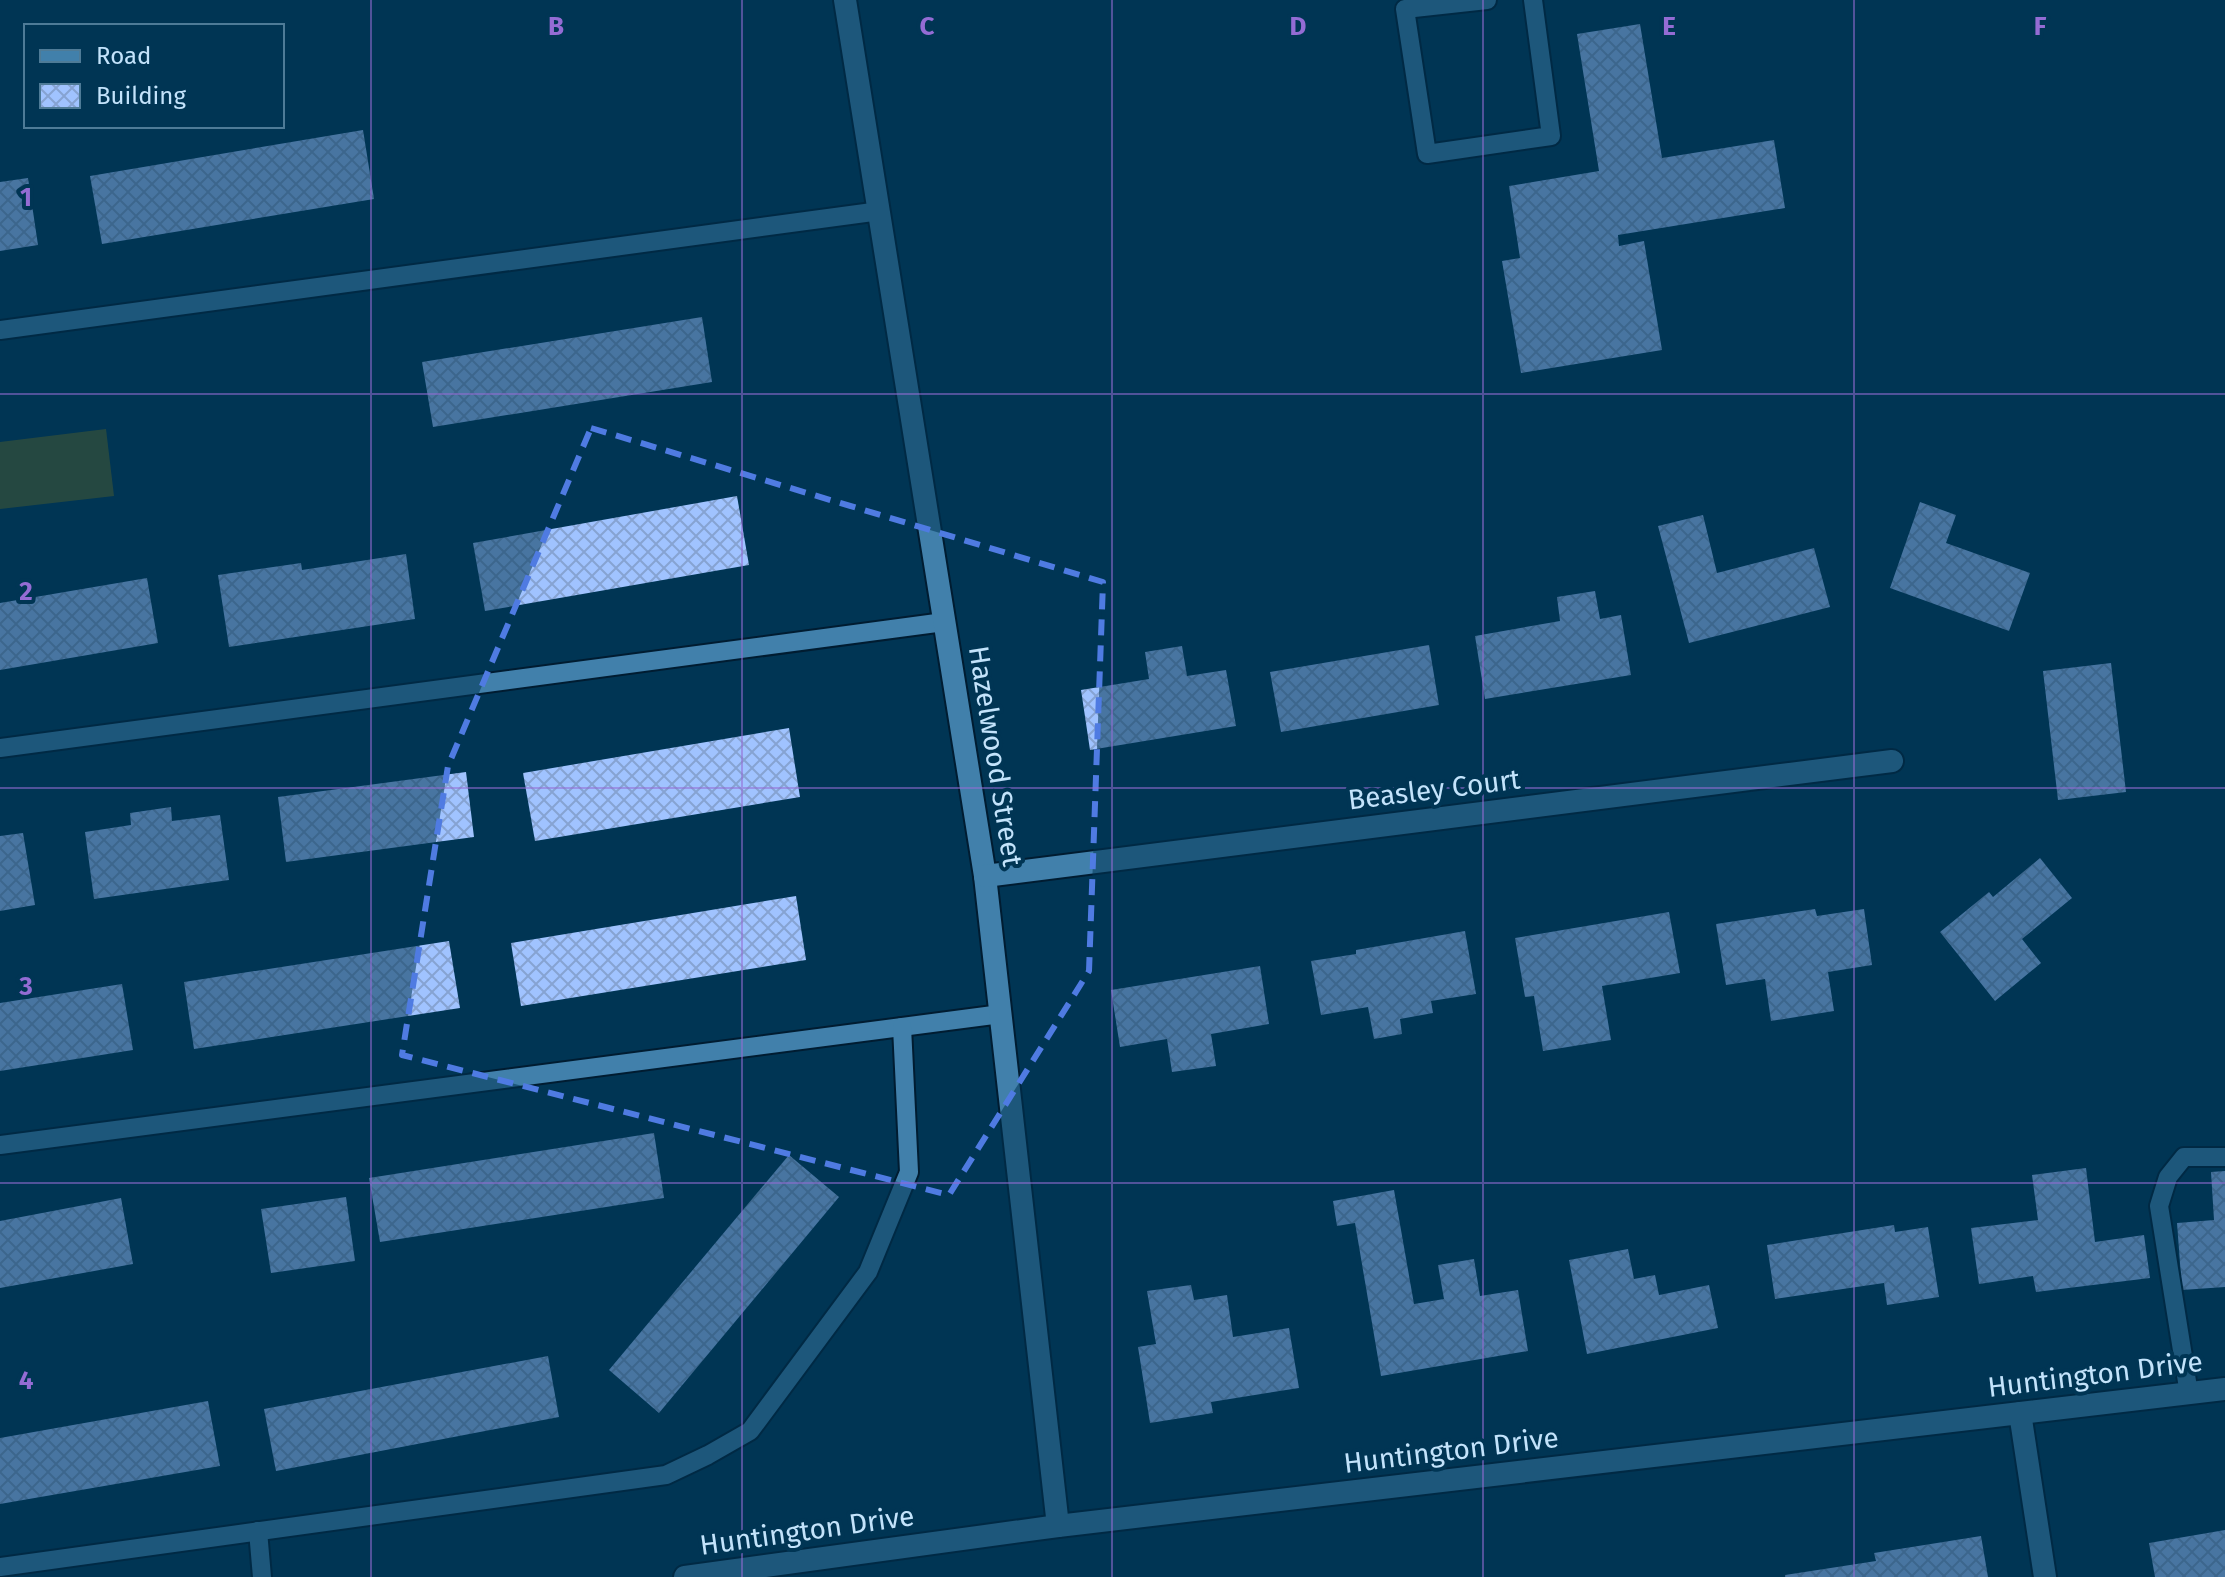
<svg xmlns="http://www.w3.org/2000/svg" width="2225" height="1577" viewBox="0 0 2225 1577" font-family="'Fira Sans',sans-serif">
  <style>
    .park { fill: #53602b }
    .building { fill: url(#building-cross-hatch) }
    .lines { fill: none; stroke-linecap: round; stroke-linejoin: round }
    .service-casing { stroke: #001c31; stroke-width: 22 }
    .minor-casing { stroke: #001c31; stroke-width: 26 }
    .service { stroke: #4180ab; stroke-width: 18 }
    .minor { stroke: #4180ab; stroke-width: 22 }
    .marked { fill: none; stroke: #4f7be2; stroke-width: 6; stroke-dasharray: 16 10; stroke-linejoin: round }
    .grid { fill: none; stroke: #946cd4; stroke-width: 2; stroke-opacity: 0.55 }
    .labels { text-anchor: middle; stroke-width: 8; stroke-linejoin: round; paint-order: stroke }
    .street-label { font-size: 28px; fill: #c3e3fb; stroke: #003554 }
    .grid-label { font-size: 26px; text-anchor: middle; font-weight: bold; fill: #946cd4; stroke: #003554; stroke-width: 8; stroke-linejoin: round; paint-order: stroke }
  </style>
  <defs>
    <pattern id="building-cross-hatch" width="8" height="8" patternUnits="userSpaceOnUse" patternTransform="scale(2)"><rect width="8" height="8" fill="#a0c3ff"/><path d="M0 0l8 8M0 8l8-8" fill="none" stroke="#86a3d2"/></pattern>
  </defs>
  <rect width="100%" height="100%" fill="#003554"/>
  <path class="park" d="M 106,429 L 114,496 L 0,509 L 0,442 Z"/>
  <g class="building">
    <path d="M 1640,24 L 1662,158 L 1774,140 L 1785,208 L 1618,235 L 1619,246 L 1644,241 L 1662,350 L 1521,373 L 1502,261 L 1520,258 L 1509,186 L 1599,171 L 1577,34 Z"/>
    <path d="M 363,130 L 374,199 L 102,244 L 90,176 Z"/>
    <path d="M 28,178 L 38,245 L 0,251 L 0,182 Z"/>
    <path d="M 702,317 L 712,382 L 433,427 L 422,362 Z"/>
    <path d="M 737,496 L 749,565 L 485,611 L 473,543 Z"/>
    <path d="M 1920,502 L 1956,515 L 1946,543 L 2030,573 L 2009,631 L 1890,588 Z"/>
    <path d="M 1703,515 L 1717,573 L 1814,548 L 1830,607 L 1689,643 L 1658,526 Z"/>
    <path d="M 406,554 L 415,619 L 229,647 L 218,575 L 301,563 L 302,570 Z"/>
    <path d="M 147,578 L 158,643 L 0,670 L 0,603 Z"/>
    <path d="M 1595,591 L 1600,619 L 1621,615 L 1631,675 L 1485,699 L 1475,636 L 1560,621 L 1557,597 Z"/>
    <path d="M 1429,645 L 1439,705 L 1281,732 L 1270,672 Z"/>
    <path d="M 1182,646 L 1187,676 L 1226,670 L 1236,726 L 1090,750 L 1081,690 L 1149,679 L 1145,652 Z"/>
    <path d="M 2111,663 L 2126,792 L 2058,800 L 2043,671 Z"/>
    <path d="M 789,728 L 800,797 L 535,841 L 523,773 Z"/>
    <path d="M 466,772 L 474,837 L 286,862 L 278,797 Z"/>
    <path d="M 171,807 L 172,821 L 220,815 L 229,880 L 94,899 L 85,832 L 131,825 L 130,813 Z"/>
    <path d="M 23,833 L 35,905 L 0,911 L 0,836 Z"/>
    <path d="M 2040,858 L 2072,898 L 2022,939 L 2041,963 L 1995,1001 L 1940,932 L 1989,892 L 1993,897 Z"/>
    <path d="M 796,896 L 806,960 L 521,1006 L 511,943 Z"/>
    <path d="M 1815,909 L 1817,916 L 1864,909 L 1872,965 L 1828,972 L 1834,1011 L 1771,1021 L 1765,979 L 1726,985 L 1716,924 Z"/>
    <path d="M 1669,912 L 1680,973 L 1602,986 L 1611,1040 L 1543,1051 L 1534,996 L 1525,997 L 1515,938 Z"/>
    <path d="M 1465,931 L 1476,994 L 1431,1001 L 1433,1013 L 1400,1019 L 1402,1034 L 1374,1039 L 1368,1007 L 1321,1015 L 1311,961 L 1356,954 L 1356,950 Z"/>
    <path d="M 449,941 L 460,1008 L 194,1049 L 184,982 Z"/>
    <path d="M 1260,966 L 1269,1024 L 1211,1034 L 1216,1066 L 1172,1072 L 1167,1039 L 1120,1047 L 1111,990 Z"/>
    <path d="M 122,984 L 133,1050 L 0,1071 L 0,1003 Z"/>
    <path d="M 654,1133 L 664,1198 L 380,1242 L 369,1178 Z"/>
    <path d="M 789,1155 L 839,1197 L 659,1413 L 609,1370 Z"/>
    <path d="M 2086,1168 L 2095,1242 L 2144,1235 L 2150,1278 L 2036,1292 L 2033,1276 L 1979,1284 L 1971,1228 L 2038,1220 L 2032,1175 Z"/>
    <path d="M 2225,1171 L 2225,1287 L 2182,1290 L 2177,1223 L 2214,1220 L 2211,1172 Z"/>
    <path d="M 1394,1190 L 1414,1304 L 1444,1299 L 1438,1265 L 1474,1259 L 1480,1296 L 1518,1290 L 1528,1351 L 1381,1376 L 1355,1223 L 1337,1226 L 1333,1201 Z"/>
    <path d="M 346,1197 L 355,1261 L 271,1273 L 261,1209 Z"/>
    <path d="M 121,1198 L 133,1264 L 0,1288 L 0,1221 Z"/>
    <path d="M 1894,1225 L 1895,1232 L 1928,1227 L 1939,1297 L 1887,1305 L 1884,1283 L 1775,1299 L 1767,1245 Z"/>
    <path d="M 1628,1249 L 1634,1279 L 1655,1275 L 1659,1295 L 1709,1285 L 1718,1328 L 1587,1354 L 1569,1260 Z"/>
    <path d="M 1191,1285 L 1194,1300 L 1227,1295 L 1233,1337 L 1289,1328 L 1299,1388 L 1211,1402 L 1213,1413 L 1150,1423 L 1138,1347 L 1156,1344 L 1147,1291 Z"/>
    <path d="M 548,1356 L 559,1417 L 276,1471 L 264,1409 Z"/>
    <path d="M 208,1401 L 220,1466 L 0,1504 L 0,1438 Z"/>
    <path d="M 2225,1530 L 2225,1577 L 2155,1577 L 2149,1543 Z"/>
    <path d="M 1981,1536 L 1988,1577 L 1785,1577 L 1785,1575 L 1876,1561 L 1874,1553 Z"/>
  </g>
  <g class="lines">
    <defs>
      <g id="service">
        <path d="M 1487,0 L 1405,9 L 1427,154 L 1551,136 L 1533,0"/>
        <path d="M 0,330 L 880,211"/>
        <path d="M 0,748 L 944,622"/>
        <path d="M 0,1145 L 1001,1014"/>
        <path d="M 2189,1394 L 2159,1206 L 2168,1177 L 2184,1157 L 2225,1157"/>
        <path d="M 258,1531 L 262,1577"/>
        <path d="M 0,1567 L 666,1475 L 708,1455 L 750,1431 L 868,1272 L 909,1172 L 902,1027"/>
      </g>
      <g id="minor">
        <path d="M 845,0 L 985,876 L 1058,1526"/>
        <path d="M 985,876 L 1892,761"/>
        <path d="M 2020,1413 L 2045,1577"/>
        <path d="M 685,1577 L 1058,1526 L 2225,1389"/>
      </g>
    </defs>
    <use href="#service" class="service-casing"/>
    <use href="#minor" class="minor-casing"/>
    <use href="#service" class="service"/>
    <use href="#minor" class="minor"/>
  </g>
  <path d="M0 0H2225V1577H0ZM 591,428 L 1103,582 L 1089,971 L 949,1195 L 402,1055 L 448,766 Z" fill="#003554" fill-opacity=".55" fill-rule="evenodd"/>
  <path class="marked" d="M 591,428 L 1103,582 L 1089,971 L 949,1195 L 402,1055 L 448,766 Z"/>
  <path class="grid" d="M 371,0 L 371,1577M 742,0 L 742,1577M 1112,0 L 1112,1577M 1483,0 L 1483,1577M 1854,0 L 1854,1577M 0,394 L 2225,394M 0,788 L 2225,788M 0,1183 L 2225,1183"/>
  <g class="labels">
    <g class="street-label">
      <text transform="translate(996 756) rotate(81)" y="10">Hazelwood Street</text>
      <text transform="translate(1434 789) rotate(-7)" y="10">Beasley Court</text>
      <text transform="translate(2095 1374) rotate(-7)" y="10">Huntington Drive</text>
      <text transform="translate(1451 1450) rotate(-7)" y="10">Huntington Drive</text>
      <text transform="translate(807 1530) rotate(-8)" y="10">Huntington Drive</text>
    </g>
  </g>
  <g class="grid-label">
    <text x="556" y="35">B</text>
    <text x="927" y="35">C</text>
    <text x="1298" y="35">D</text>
    <text x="1669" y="35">E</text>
    <text x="2040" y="35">F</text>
    <text x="26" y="206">1</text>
    <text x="26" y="600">2</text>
    <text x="26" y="995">3</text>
    <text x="26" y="1389">4</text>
  </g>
  <rect x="24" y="24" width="260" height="104" fill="#003554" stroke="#4e7b97" stroke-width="2"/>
  <rect x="40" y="50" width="40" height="12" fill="#4180ab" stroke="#4e7b97" stroke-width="2"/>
  <text x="96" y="64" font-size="24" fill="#c3e3fb">Road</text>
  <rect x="40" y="84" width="40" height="24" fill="url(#building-cross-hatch)" stroke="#4e7b97" stroke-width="2"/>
  <text x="96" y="104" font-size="24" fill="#c3e3fb">Building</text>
</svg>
